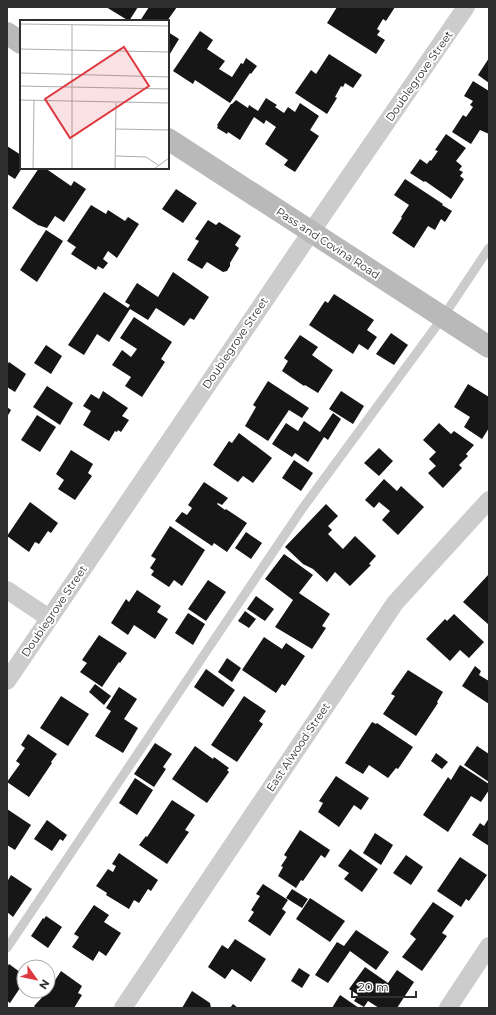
<svg xmlns="http://www.w3.org/2000/svg" width="496" height="1015" viewBox="0 0 496 1015" font-family="Montserrat,sans-serif">
  <style>
    .building { fill: #161616 }
    .lines { fill: none; stroke-linecap: round; stroke-linejoin: round }
    .lane { stroke: #ccc; stroke-width: 9 }
    .street { stroke: #ccc; stroke-width: 18 }
    .secondary { stroke: #b9b9b9; stroke-width: 22 }
    .labels { text-anchor: middle; stroke-width: 4; stroke-linejoin: round; paint-order: stroke }
    .street-label { font-size: 11px; fill: #2f2f2f; stroke: #fff }
    .inset-road { fill: none; stroke: #acacac; stroke-width: 1 }
    .view { fill: #de3940; fill-opacity: 0.15; stroke: #de3940; stroke-width: 2 }
    .inset-edge { fill: none; stroke: #2f2f2f; stroke-width: 2 }
  </style>
  <rect width="100%" height="100%" fill="#fff"/>
  <g class="building">
    <path d="M 106,7 L 138,7 L 129,21 Z"/>
    <path d="M 149,7 L 177,7 L 167,21 L 140,21 Z"/>
    <path d="M 337,7 L 395,7 L 386,21 L 383,19 L 377,29 L 380,31 L 377,35 L 385,40 L 376,54 L 327,23 Z"/>
    <path d="M 200,31 L 213,40 L 207,49 L 225,61 L 219,69 L 232,77 L 241,63 L 243,64 L 246,58 L 257,66 L 251,74 L 250,73 L 230,103 L 195,80 L 193,84 L 173,71 Z"/>
    <path d="M 168,32 L 179,39 L 168,57 Z"/>
    <path d="M 329,54 L 362,75 L 353,88 L 345,83 L 343,87 L 341,86 L 335,97 L 337,98 L 327,114 L 295,93 L 311,70 L 316,74 Z"/>
    <path d="M 489,58 L 489,83 L 478,75 Z"/>
    <path d="M 473,81 L 489,91 L 489,134 L 480,130 L 471,144 L 452,132 L 463,115 L 466,117 L 473,107 L 470,105 L 473,101 L 464,96 Z"/>
    <path d="M 266,98 L 277,105 L 275,107 L 284,113 L 288,107 L 295,112 L 300,103 L 319,116 L 310,130 L 319,136 L 295,172 L 284,165 L 288,160 L 265,144 L 276,127 L 266,120 L 264,124 L 254,117 L 240,140 L 228,132 L 227,134 L 217,128 L 218,126 L 217,125 L 231,104 L 232,104 L 236,100 L 248,108 L 249,105 L 258,111 Z"/>
    <path d="M 446,134 L 466,148 L 456,161 L 462,166 L 459,170 L 463,172 L 460,176 L 464,179 L 451,199 L 425,181 L 424,182 L 410,173 L 420,159 L 427,164 L 430,160 L 431,161 L 438,151 L 435,150 Z"/>
    <path d="M 7,146 L 21,155 L 21,168 L 22,168 L 15,179 L 7,174 Z"/>
    <path d="M 39,168 L 45,168 L 71,186 L 74,181 L 86,189 L 64,222 L 55,216 L 47,228 L 38,225 L 12,208 Z"/>
    <path d="M 405,179 L 443,204 L 442,205 L 452,211 L 445,222 L 441,219 L 435,230 L 428,226 L 414,248 L 392,233 L 402,218 L 401,217 L 409,205 L 394,195 Z"/>
    <path d="M 176,189 L 197,203 L 183,223 L 162,209 Z"/>
    <path d="M 91,205 L 106,214 L 108,210 L 125,221 L 128,217 L 139,224 L 117,258 L 108,251 L 103,259 L 108,263 L 103,269 L 98,266 L 96,270 L 71,254 L 76,247 L 67,241 Z"/>
    <path d="M 208,220 L 216,225 L 219,222 L 241,236 L 235,245 L 239,248 L 230,263 L 230,266 L 227,271 L 223,272 L 207,262 L 202,269 L 187,260 L 199,241 L 195,239 Z"/>
    <path d="M 46,230 L 63,241 L 37,282 L 20,270 Z"/>
    <path d="M 173,272 L 209,297 L 194,320 L 190,318 L 184,326 L 156,308 L 148,320 L 130,309 L 109,342 L 97,334 L 84,355 L 68,345 L 104,292 L 128,308 L 130,305 L 125,302 L 137,283 L 158,297 Z"/>
    <path d="M 334,294 L 374,320 L 367,330 L 377,337 L 368,350 L 359,344 L 353,354 L 309,325 L 325,301 L 328,303 Z"/>
    <path d="M 134,317 L 172,342 L 161,359 L 165,362 L 142,397 L 125,386 L 131,377 L 112,365 L 122,350 L 131,357 L 137,349 L 120,338 Z"/>
    <path d="M 391,333 L 408,345 L 394,365 L 376,354 Z"/>
    <path d="M 300,335 L 318,347 L 312,355 L 333,370 L 318,393 L 305,385 L 304,386 L 282,371 L 288,361 L 284,358 Z"/>
    <path d="M 46,345 L 62,356 L 51,374 L 34,363 Z"/>
    <path d="M 9,362 L 26,374 L 15,392 L 7,387 L 7,365 Z"/>
    <path d="M 268,381 L 309,408 L 302,418 L 289,410 L 268,441 L 245,426 L 256,407 L 253,405 Z"/>
    <path d="M 468,384 L 489,397 L 489,428 L 482,439 L 464,427 L 470,417 L 454,407 Z"/>
    <path d="M 47,386 L 73,403 L 60,425 L 33,407 Z"/>
    <path d="M 103,391 L 128,408 L 122,416 L 129,420 L 121,432 L 118,430 L 117,432 L 115,431 L 109,441 L 83,425 L 91,411 L 83,406 L 91,394 L 99,399 Z"/>
    <path d="M 341,391 L 364,406 L 353,424 L 329,409 Z"/>
    <path d="M 7,407 L 11,410 L 7,417 Z"/>
    <path d="M 333,413 L 341,419 L 328,440 L 324,437 L 308,462 L 295,453 L 292,457 L 272,444 L 286,423 L 298,431 L 304,421 L 320,432 Z"/>
    <path d="M 37,415 L 56,427 L 40,452 L 21,440 Z"/>
    <path d="M 439,423 L 451,434 L 454,431 L 474,445 L 466,454 L 468,456 L 459,465 L 462,468 L 443,488 L 428,473 L 436,466 L 429,459 L 436,452 L 423,440 Z"/>
    <path d="M 239,433 L 272,458 L 253,483 L 243,476 L 238,482 L 213,465 L 229,441 L 232,443 Z"/>
    <path d="M 379,448 L 393,461 L 379,476 L 364,463 Z"/>
    <path d="M 71,450 L 93,464 L 88,473 L 92,476 L 75,500 L 58,489 L 64,480 L 56,474 Z"/>
    <path d="M 294,460 L 313,473 L 301,491 L 282,478 Z"/>
    <path d="M 384,479 L 397,491 L 401,486 L 424,507 L 398,535 L 382,520 L 390,511 L 379,502 L 374,508 L 365,500 Z"/>
    <path d="M 204,482 L 228,498 L 222,505 L 218,503 L 217,504 L 225,510 L 226,509 L 247,523 L 227,552 L 214,543 L 212,546 L 175,521 L 182,512 L 187,515 L 192,508 L 188,505 Z"/>
    <path d="M 30,502 L 58,523 L 51,533 L 48,531 L 39,544 L 35,542 L 29,552 L 7,536 Z"/>
    <path d="M 326,504 L 338,516 L 328,526 L 332,530 L 328,534 L 343,549 L 355,536 L 376,556 L 369,564 L 371,565 L 350,586 L 335,572 L 327,582 L 313,569 L 303,564 L 285,547 Z"/>
    <path d="M 170,526 L 205,550 L 182,586 L 174,580 L 169,587 L 151,575 L 154,571 L 150,568 L 156,559 L 151,556 Z"/>
    <path d="M 246,532 L 262,543 L 251,559 L 235,548 Z"/>
    <path d="M 284,554 L 313,575 L 299,593 L 330,614 L 322,626 L 326,628 L 312,649 L 275,627 L 293,600 L 265,579 Z"/>
    <path d="M 489,574 L 489,625 L 463,602 Z"/>
    <path d="M 208,580 L 226,592 L 206,621 L 188,609 Z"/>
    <path d="M 137,590 L 161,606 L 157,612 L 168,619 L 155,639 L 134,625 L 128,635 L 111,623 L 126,599 L 129,602 Z"/>
    <path d="M 256,596 L 274,609 L 265,621 L 247,609 Z"/>
    <path d="M 245,611 L 256,619 L 249,628 L 238,621 Z"/>
    <path d="M 188,613 L 205,624 L 193,645 L 175,633 Z"/>
    <path d="M 454,614 L 484,642 L 469,658 L 460,650 L 450,661 L 426,639 L 445,619 L 447,621 Z"/>
    <path d="M 99,635 L 127,653 L 120,663 L 119,662 L 102,687 L 80,672 L 87,663 L 82,660 Z"/>
    <path d="M 264,637 L 282,649 L 286,643 L 305,656 L 285,686 L 282,684 L 276,693 L 242,670 Z"/>
    <path d="M 227,658 L 241,668 L 232,682 L 218,672 Z"/>
    <path d="M 475,666 L 481,671 L 479,675 L 489,681 L 489,704 L 462,686 Z"/>
    <path d="M 206,669 L 235,690 L 223,707 L 194,687 Z"/>
    <path d="M 408,670 L 443,692 L 437,702 L 438,703 L 416,736 L 383,714 L 395,696 L 391,694 Z"/>
    <path d="M 95,684 L 111,696 L 104,705 L 89,692 Z"/>
    <path d="M 119,687 L 137,699 L 124,719 L 138,728 L 123,753 L 95,736 L 111,711 L 106,708 Z"/>
    <path d="M 61,696 L 89,714 L 68,746 L 40,728 Z"/>
    <path d="M 244,696 L 266,711 L 259,721 L 263,724 L 237,762 L 211,745 Z"/>
    <path d="M 372,722 L 376,724 L 377,723 L 413,747 L 398,769 L 396,768 L 388,778 L 369,765 L 363,774 L 345,763 Z"/>
    <path d="M 28,734 L 57,754 L 51,762 L 52,763 L 29,797 L 7,782 L 20,764 L 16,761 L 25,748 L 21,745 Z"/>
    <path d="M 155,743 L 172,754 L 163,767 L 166,769 L 154,787 L 134,774 Z"/>
    <path d="M 195,746 L 213,759 L 214,757 L 229,768 L 227,770 L 229,772 L 207,803 L 172,779 Z"/>
    <path d="M 477,746 L 489,754 L 489,782 L 464,765 Z"/>
    <path d="M 436,753 L 448,762 L 442,769 L 431,761 Z"/>
    <path d="M 460,765 L 489,784 L 489,790 L 481,802 L 471,796 L 448,832 L 423,815 L 448,777 L 451,780 Z"/>
    <path d="M 336,776 L 369,798 L 361,810 L 354,805 L 339,827 L 318,812 L 323,803 L 319,801 Z"/>
    <path d="M 135,778 L 153,790 L 137,815 L 119,803 Z"/>
    <path d="M 172,800 L 195,815 L 185,830 L 189,832 L 167,864 L 139,845 L 146,836 L 147,837 Z"/>
    <path d="M 7,809 L 31,825 L 15,850 L 7,845 Z"/>
    <path d="M 489,818 L 489,846 L 472,835 L 480,823 L 484,826 Z"/>
    <path d="M 47,820 L 67,835 L 63,841 L 60,839 L 52,851 L 34,839 Z"/>
    <path d="M 300,830 L 330,850 L 325,858 L 321,855 L 303,881 L 301,880 L 296,888 L 278,876 L 283,867 L 281,866 L 287,857 L 284,855 Z"/>
    <path d="M 375,833 L 393,845 L 381,865 L 363,853 Z"/>
    <path d="M 350,849 L 378,869 L 362,892 L 344,879 L 349,873 L 338,866 Z"/>
    <path d="M 119,853 L 158,880 L 151,891 L 148,889 L 139,903 L 134,900 L 129,909 L 106,895 L 107,893 L 96,886 L 108,869 L 113,872 L 116,866 L 112,864 Z"/>
    <path d="M 406,855 L 423,867 L 411,885 L 393,873 Z"/>
    <path d="M 460,857 L 487,875 L 469,901 L 466,899 L 461,907 L 437,891 Z"/>
    <path d="M 11,875 L 32,889 L 13,917 L 7,912 L 7,882 Z"/>
    <path d="M 263,884 L 288,900 L 282,909 L 286,912 L 270,936 L 248,921 L 254,912 L 251,910 L 260,896 L 256,894 Z"/>
    <path d="M 292,889 L 308,899 L 302,908 L 286,898 Z"/>
    <path d="M 310,898 L 345,921 L 330,942 L 296,919 Z"/>
    <path d="M 433,902 L 454,916 L 442,933 L 447,936 L 422,971 L 402,957 L 416,939 L 410,934 Z"/>
    <path d="M 94,905 L 109,915 L 104,922 L 121,933 L 106,956 L 99,951 L 93,961 L 72,947 L 79,937 L 74,934 Z"/>
    <path d="M 46,916 L 62,927 L 48,948 L 31,936 L 43,918 L 44,919 Z"/>
    <path d="M 356,930 L 389,952 L 376,970 L 350,951 L 328,983 L 315,975 L 337,942 L 344,946 Z"/>
    <path d="M 235,939 L 266,959 L 251,982 L 232,969 L 225,979 L 208,967 L 222,945 L 228,949 Z"/>
    <path d="M 9,964 L 24,975 L 24,982 L 10,1003 L 7,1001 L 7,967 Z"/>
    <path d="M 365,967 L 388,983 L 397,970 L 414,982 L 397,1008 L 379,1008 L 368,1001 L 364,1007 L 354,1001 L 358,995 L 349,989 Z"/>
    <path d="M 299,968 L 310,975 L 302,988 L 291,981 Z"/>
    <path d="M 61,971 L 82,986 L 78,993 L 82,995 L 74,1008 L 36,1008 L 34,1006 L 48,991 Z"/>
    <path d="M 192,991 L 210,1003 L 211,1008 L 182,1008 Z"/>
    <path d="M 340,995 L 359,1008 L 332,1008 Z"/>
    <path d="M 233,1004 L 238,1008 L 230,1008 Z"/>
  </g>
  <g class="lines">
    <path class="lane" d="M 7,948 L 302,509 L 443,317 L 489,248"/>
    <g class="street">
      <path d="M 7,590 L 49,618"/>
      <path d="M 7,681 L 311,232 L 466,7"/>
      <path d="M 123,1008 L 395,603 L 489,500"/>
      <path d="M 448,1008 L 489,946"/>
    </g>
    <g class="secondary">
      <path d="M 7,33 L 21,43"/>
      <path d="M 168,139 L 489,347"/>
    </g>
  </g>
  <g class="labels">
    <g class="street-label">
      <text transform="translate(419 76) rotate(-55)" y="4">Doublegrove Street</text>
      <text transform="translate(328 243) rotate(33)" y="4">Pass and Covina Road</text>
      <text transform="translate(235 343) rotate(-56)" y="4">Doublegrove Street</text>
      <text transform="translate(54 611) rotate(-56)" y="4">Doublegrove Street</text>
      <text transform="translate(298 747) rotate(-56)" y="4">East Alwood Street</text>
    </g>
  </g>
  <g transform="translate(20 20)">
    <rect width="149" height="149" fill="#fff"/>
    <path class="inset-road" d="M 0,4 L 149,6M 0,29 L 149,32M 0,53 L 149,57M 0,66 L 149,69M 0,80 L 149,83M 96,109 L 149,110M 96,136 L 126,137 L 138,145M 13,149 L 14,80M 52,149 L 52,5M 95,149 L 96,83M 134,149 L 149,138"/>
    <path class="view" d="M 104,27 L 129,66 L 50,118 L 25,79 Z"/>
    <rect width="149" height="149" class="inset-edge"/>
  </g>
  <rect width="496" height="1015" fill="none" stroke="#2f2f2f" stroke-width="16"/>
  <g transform="translate(36 979) rotate(123)"><circle r="19" fill="#ffffff" stroke="#acacac"/>
  <path d="M0-3L7 15L0 10L-7 15Z" fill="#de3940"/>
  <text y="-6" font-size="11" font-weight="bold" text-anchor="middle" fill="#2f2f2f">N</text>
  </g>
  <path d="M352 991v6h64v-6" fill="none" stroke="#2f2f2f" stroke-width="2"/>
  <text x="358" y="991" font-size="12" fill="#2f2f2f" stroke="#ffffff" stroke-width="3" paint-order="stroke">20 m</text>
</svg>
